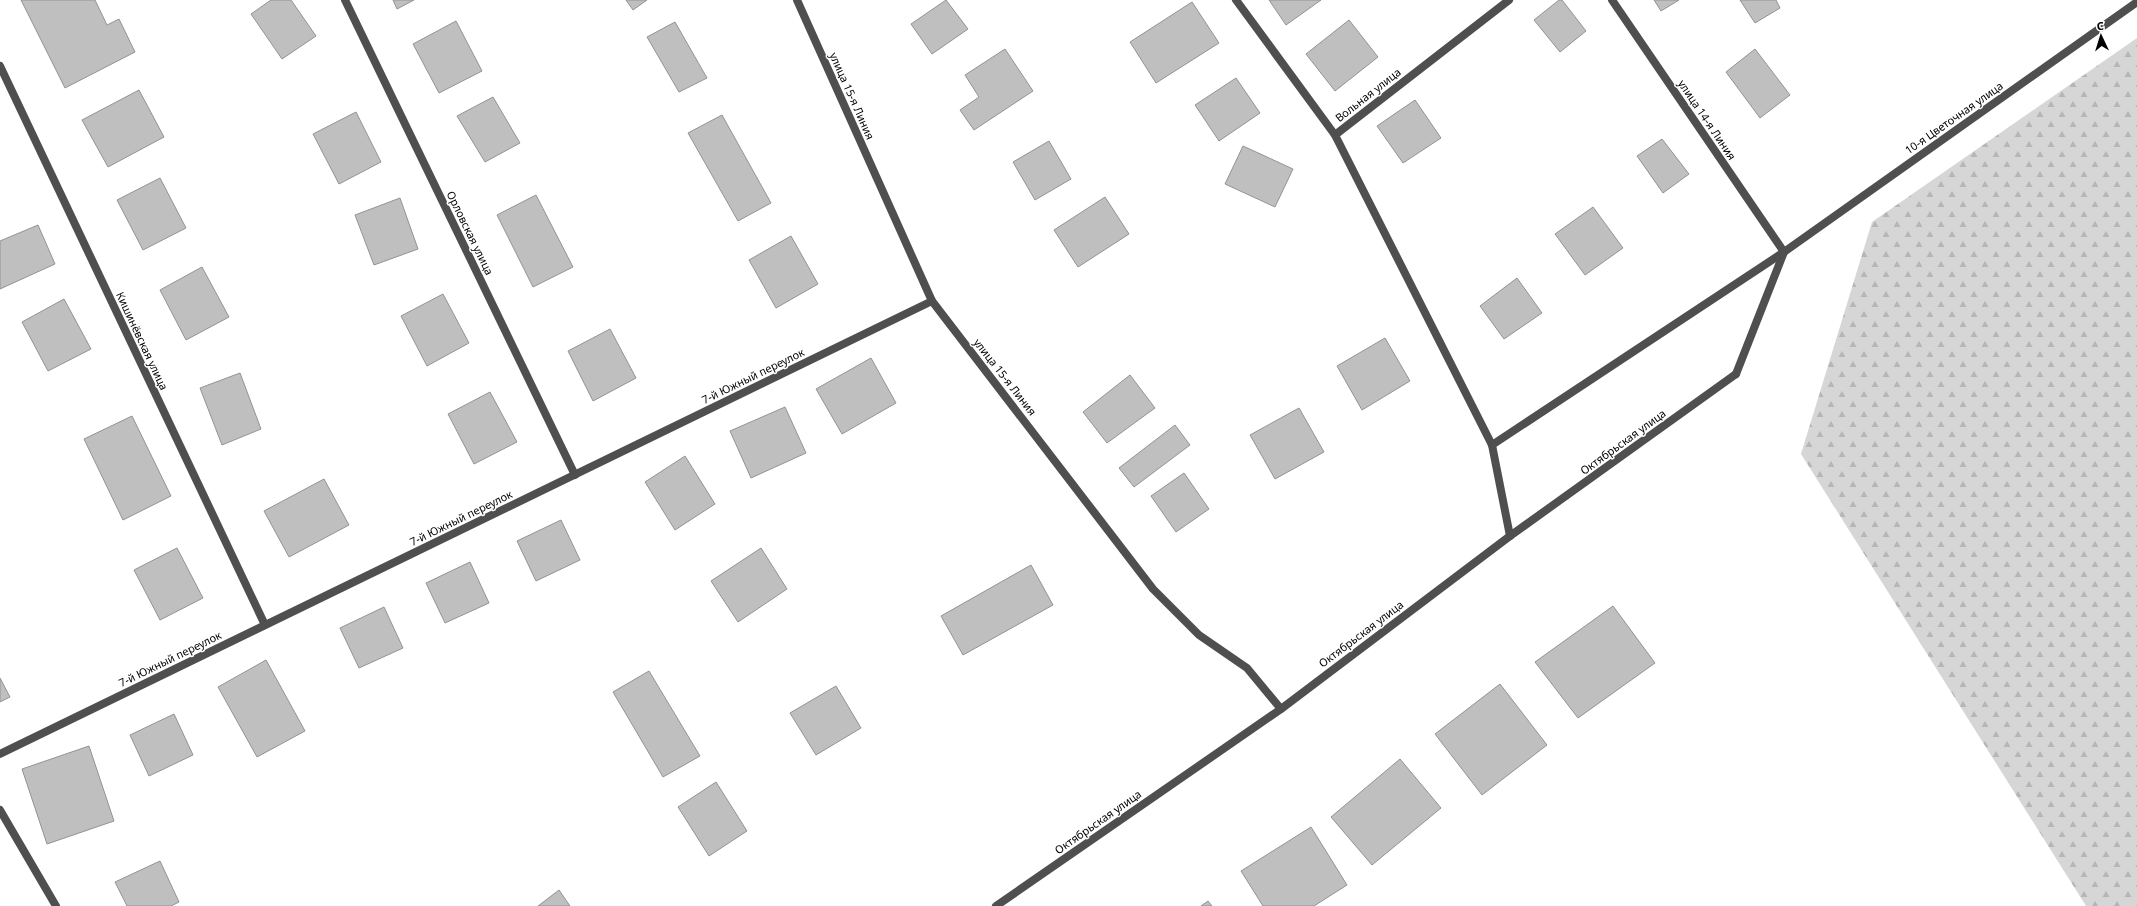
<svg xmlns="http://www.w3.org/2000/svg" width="2137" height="906" viewBox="0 0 2137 906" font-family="'Noto Sans',sans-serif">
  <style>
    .forest { fill: url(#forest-firs) }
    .building { fill: #bfbfbf; stroke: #939393 }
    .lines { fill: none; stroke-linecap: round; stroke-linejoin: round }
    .service { stroke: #4f4f4f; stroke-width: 8 }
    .minor { stroke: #4f4f4f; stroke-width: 8 }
    .labels { text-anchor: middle; stroke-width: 3; stroke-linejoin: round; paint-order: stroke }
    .street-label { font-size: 11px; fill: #000; stroke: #fff }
  </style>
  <defs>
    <pattern id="forest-firs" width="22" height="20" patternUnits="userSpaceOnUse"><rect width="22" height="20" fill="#d6d6d6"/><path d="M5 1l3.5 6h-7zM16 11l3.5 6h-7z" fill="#b6b6b6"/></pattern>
  </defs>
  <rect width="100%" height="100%" fill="#fff"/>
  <path class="forest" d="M 2137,38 L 2137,906 L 2086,906 L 1801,454 L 1872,222 Z"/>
  <g class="building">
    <path d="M 21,0 L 95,0 L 107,25 L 119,19 L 135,52 L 65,88 Z"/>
    <path d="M 271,0 L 291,0 L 316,36 L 282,59 L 251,14 Z"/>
    <path d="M 393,0 L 414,0 L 397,9 Z"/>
    <path d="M 626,0 L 647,0 L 633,10 Z"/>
    <path d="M 946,0 L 968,29 L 932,54 L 911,24 Z"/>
    <path d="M 1269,0 L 1321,0 L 1286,25 Z"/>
    <path d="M 1559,0 L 1562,0 L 1586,31 L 1560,52 L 1534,20 Z"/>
    <path d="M 1654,0 L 1679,0 L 1661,11 Z"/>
    <path d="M 1740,0 L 1776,0 L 1780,8 L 1755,23 Z"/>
    <path d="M 1192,2 L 1219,43 L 1156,83 L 1130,42 Z"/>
    <path d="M 1349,20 L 1378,57 L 1335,91 L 1306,54 Z"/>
    <path d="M 456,21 L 482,71 L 439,93 L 413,44 Z"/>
    <path d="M 675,22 L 707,78 L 679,92 L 647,37 Z"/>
    <path d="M 1005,49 L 1033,91 L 974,130 L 960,110 L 979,97 L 965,75 Z"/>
    <path d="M 1755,49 L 1790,95 L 1760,118 L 1726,72 Z"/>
    <path d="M 1236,78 L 1260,113 L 1219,141 L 1195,105 Z"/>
    <path d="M 139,90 L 164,137 L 108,167 L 82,120 Z"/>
    <path d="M 493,97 L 520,143 L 485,162 L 457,116 Z"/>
    <path d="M 1415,100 L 1441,138 L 1403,163 L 1377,126 Z"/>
    <path d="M 356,112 L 381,162 L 339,184 L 313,134 Z"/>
    <path d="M 722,115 L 771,203 L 738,221 L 688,133 Z"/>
    <path d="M 1662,139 L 1689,174 L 1663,193 L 1637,156 Z"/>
    <path d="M 1049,141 L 1071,179 L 1035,200 L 1013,162 Z"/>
    <path d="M 1243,146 L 1293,169 L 1275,207 L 1225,184 Z"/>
    <path d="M 160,178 L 186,228 L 143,250 L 117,200 Z"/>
    <path d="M 536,195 L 573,267 L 533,287 L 497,215 Z"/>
    <path d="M 1105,197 L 1129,234 L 1078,267 L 1054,230 Z"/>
    <path d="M 400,198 L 418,249 L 374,265 L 355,215 Z"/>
    <path d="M 1593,207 L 1623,248 L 1585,275 L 1555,234 Z"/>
    <path d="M 38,225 L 55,264 L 0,289 L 0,241 Z"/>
    <path d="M 791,236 L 818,284 L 776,308 L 749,260 Z"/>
    <path d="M 202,267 L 229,317 L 186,340 L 160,290 Z"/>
    <path d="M 1517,278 L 1542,313 L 1504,339 L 1480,306 Z"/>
    <path d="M 443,294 L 469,343 L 427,366 L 401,316 Z"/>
    <path d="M 64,299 L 91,349 L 48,371 L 22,322 Z"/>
    <path d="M 610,329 L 636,378 L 593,401 L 568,351 Z"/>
    <path d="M 1385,338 L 1410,381 L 1362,410 L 1337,366 Z"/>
    <path d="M 871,358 L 896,403 L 842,434 L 816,389 Z"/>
    <path d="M 240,373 L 261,429 L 222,445 L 200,388 Z"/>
    <path d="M 1130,375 L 1155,408 L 1107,443 L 1083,412 Z"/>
    <path d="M 490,392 L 517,442 L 474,464 L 448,414 Z"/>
    <path d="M 785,407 L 806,453 L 751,478 L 730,431 Z"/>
    <path d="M 1299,408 L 1324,452 L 1275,479 L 1250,435 Z"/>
    <path d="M 132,416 L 171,496 L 123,520 L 84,439 Z"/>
    <path d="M 1175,425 L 1190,445 L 1134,487 L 1119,468 Z"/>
    <path d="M 685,456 L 715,504 L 675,530 L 645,482 Z"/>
    <path d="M 1184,473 L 1209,509 L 1176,532 L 1151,496 Z"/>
    <path d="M 324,479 L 349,525 L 289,557 L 264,511 Z"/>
    <path d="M 561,520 L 580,560 L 536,581 L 517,541 Z"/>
    <path d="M 177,548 L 203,598 L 160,620 L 134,570 Z"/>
    <path d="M 761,548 L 787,589 L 738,622 L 711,581 Z"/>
    <path d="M 470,562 L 489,603 L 445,623 L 426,583 Z"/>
    <path d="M 1031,565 L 1053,605 L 963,655 L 941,616 Z"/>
    <path d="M 1613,606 L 1655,663 L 1578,718 L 1535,662 Z"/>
    <path d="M 384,607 L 403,648 L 359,668 L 340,628 Z"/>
    <path d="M 266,660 L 305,731 L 257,757 L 218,687 Z"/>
    <path d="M 649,671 L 700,756 L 663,777 L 613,692 Z"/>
    <path d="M 0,678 L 10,697 L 0,702 Z"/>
    <path d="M 1500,684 L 1547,745 L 1482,795 L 1435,734 Z"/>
    <path d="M 836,686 L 861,728 L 816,755 L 790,713 Z"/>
    <path d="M 174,714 L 193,755 L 149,776 L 130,735 Z"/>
    <path d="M 89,746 L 114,821 L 47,844 L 22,769 Z"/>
    <path d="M 1400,759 L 1441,808 L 1372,865 L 1331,817 Z"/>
    <path d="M 716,782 L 747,831 L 709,856 L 678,807 Z"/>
    <path d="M 1311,827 L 1347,885 L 1314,906 L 1263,906 L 1241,871 Z"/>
    <path d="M 160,861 L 179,902 L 171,906 L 127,906 L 115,882 Z"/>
    <path d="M 559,890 L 570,906 L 538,906 Z"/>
    <path d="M 1208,901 L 1212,906 L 1201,906 Z"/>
  </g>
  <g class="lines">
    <g class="service">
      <path d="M 345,0 L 575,475"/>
      <path d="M 797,0 L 932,301 L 1153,589 L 1199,635 L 1247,668 L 1281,709"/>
      <path d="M 1236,0 L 1335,135 L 1509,0"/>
      <path d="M 1612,0 L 1784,252"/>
      <path d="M 0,66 L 265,625"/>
      <path d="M 1335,135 L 1492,445 L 1510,536"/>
      <path d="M 1492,445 L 1784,252 L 2137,2"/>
      <path d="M 0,754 L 932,301"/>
      <path d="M 0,810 L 56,906"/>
      <path d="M 996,906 L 1281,709 L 1510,536 L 1736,374"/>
    </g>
    <path class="minor" d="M 1736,374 L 1784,252"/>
  </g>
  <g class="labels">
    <g class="street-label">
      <text transform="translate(1368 95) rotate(-38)" y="4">Вольная улица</text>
      <text transform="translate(852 96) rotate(66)" y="4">улица 15-я Линия</text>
      <text transform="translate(1954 118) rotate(-35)" y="4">10-я Цветочная улица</text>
      <text transform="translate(1707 120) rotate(56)" y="4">улица 14-я Линия</text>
      <text transform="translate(470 233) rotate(64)" y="4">Орловская улица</text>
      <text transform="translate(142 341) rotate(65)" y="4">Кишинёвская улица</text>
      <text transform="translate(753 376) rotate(-26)" y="4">7-й Южный переулок</text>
      <text transform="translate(1005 377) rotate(52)" y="4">улица 15-я Линия</text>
      <text transform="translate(1623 442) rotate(-36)" y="4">Октябрьская улица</text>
      <text transform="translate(461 518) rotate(-26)" y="4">7-й Южный переулок</text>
      <text transform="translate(1361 634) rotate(-37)" y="4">Октябрьская улица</text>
      <text transform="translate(170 659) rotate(-26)" y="4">7-й Южный переулок</text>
      <text transform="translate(1098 822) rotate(-35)" y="4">Октябрьская улица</text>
    </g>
  </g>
  <g transform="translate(2101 36) rotate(356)" stroke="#ffffff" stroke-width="3" paint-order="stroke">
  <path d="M0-3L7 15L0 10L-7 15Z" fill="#000000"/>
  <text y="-6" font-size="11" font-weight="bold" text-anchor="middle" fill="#000000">С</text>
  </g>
</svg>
